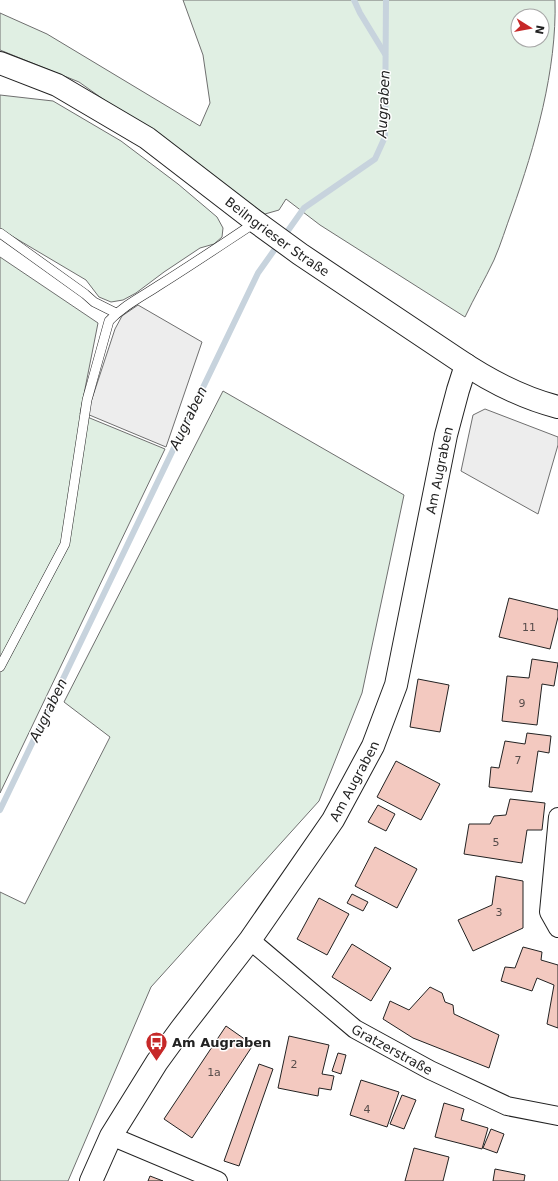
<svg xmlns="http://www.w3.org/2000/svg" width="558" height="1181" viewBox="0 0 558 1181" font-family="'DejaVu Sans',sans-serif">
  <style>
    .green { fill: #e0efe3; stroke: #6f6f6f; fill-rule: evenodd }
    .parking { fill: #ededed; stroke: #6f6f6f }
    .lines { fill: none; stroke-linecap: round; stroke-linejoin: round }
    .stream { stroke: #c7d3dd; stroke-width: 6 }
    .building { fill: #f3c9c0; stroke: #222 }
    .lane-casing { stroke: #222; stroke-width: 10 }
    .street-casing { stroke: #222; stroke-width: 20 }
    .secondary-casing { stroke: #222; stroke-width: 24 }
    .lane { stroke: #fff; stroke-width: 9 }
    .street { stroke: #fff; stroke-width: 18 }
    .secondary { stroke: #fff; stroke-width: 22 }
    .labels { text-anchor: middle; stroke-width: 3; stroke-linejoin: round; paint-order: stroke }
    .number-label { font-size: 11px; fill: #564c4a }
    .street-label { font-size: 13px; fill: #222; stroke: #fff }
    .poi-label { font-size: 13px; font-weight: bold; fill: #222; stroke: #fff; text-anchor: start }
    .water-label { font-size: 14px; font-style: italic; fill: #222; stroke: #fff }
  </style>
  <rect width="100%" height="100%" fill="#fff"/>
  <g class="green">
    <path d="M 183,0 L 555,0 C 557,70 535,146 512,211 C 506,227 501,244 494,260 C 485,279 474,298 465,317 L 320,225 L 286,199 L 279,210 L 265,214 L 79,82 L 0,50 L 0,13 L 47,34 L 200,126 L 210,103 L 203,55 ZM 518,16 L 542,16 L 542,40 L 518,40 Z"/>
    <path d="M 0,95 L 53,101 L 121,141 L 178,184 L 217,217 L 223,228 L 222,237 L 214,244 L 200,248 L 164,272 L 136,293 L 123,300 L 111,302 L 99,297 L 86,280 L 0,229 Z"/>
    <path d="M 0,257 L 98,323 L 80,414 L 165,449 L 0,793 Z"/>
    <path d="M 223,391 L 404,495 L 362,693 L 319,801 L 151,987 L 68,1181 L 0,1181 L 0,892 L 25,904 L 110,737 L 64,702 Z"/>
  </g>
  <g class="parking">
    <path d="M 138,305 L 202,342 L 166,447 L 87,414 L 115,329 L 122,316 Z"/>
    <path d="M 485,409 L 558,437 L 558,445 L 538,514 L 461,471 L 473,415 Z"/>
  </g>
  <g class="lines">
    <g class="stream">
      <path d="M 354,0 L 360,13 L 385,54"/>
      <path d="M 0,810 L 258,273 L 304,208 L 375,159 L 385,137 L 386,0"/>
    </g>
  </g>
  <g class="building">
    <path d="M 509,598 L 558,610 L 558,617 L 550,649 L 499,637 Z"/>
    <path d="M 532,659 L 558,663 L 554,686 L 542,684 L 537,725 L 502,721 L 507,676 L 529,678 Z"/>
    <path d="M 418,679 L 449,685 L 440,732 L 410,727 Z"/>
    <path d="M 527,733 L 551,736 L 549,753 L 538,751 L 532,792 L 489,787 L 491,767 L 499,768 L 505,741 L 525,744 Z"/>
    <path d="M 396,761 L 440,784 L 421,820 L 377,797 Z"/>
    <path d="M 510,799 L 545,803 L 542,830 L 527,830 L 522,863 L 464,854 L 469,824 L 490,824 L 494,816 L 506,815 Z"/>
    <path d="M 378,805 L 395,814 L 386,831 L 368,822 Z"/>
    <path d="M 375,847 L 417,869 L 397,908 L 355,886 Z"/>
    <path d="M 496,876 L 523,881 L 523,928 L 473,951 L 458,920 L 492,905 Z"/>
    <path d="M 352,894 L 368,902 L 363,911 L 347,903 Z"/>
    <path d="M 319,898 L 349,914 L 327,955 L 297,939 Z"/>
    <path d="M 352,944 L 391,968 L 371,1001 L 332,977 Z"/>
    <path d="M 523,947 L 542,952 L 541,960 L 558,965 L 558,1028 L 547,1024 L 554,985 L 537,978 L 532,991 L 501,981 L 505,967 L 515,968 Z"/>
    <path d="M 430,987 L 442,993 L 445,1002 L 453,1005 L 454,1014 L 499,1035 L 489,1068 L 413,1038 L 383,1019 L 390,1001 L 409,1010 Z"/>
    <path d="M 226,1026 L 253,1045 L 192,1138 L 164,1119 Z"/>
    <path d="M 289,1036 L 329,1045 L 322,1074 L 334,1076 L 331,1090 L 319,1088 L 318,1096 L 278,1088 Z"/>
    <path d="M 338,1053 L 346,1055 L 341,1074 L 332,1071 Z"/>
    <path d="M 259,1064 L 273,1069 L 239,1166 L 224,1161 Z"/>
    <path d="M 361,1080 L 399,1092 L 387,1127 L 350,1115 Z"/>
    <path d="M 402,1095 L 416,1100 L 404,1129 L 390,1124 Z"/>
    <path d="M 444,1103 L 464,1109 L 461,1120 L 488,1128 L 482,1149 L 435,1137 Z"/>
    <path d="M 491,1129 L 504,1134 L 497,1153 L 483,1148 Z"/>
    <path d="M 414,1148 L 449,1157 L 443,1181 L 405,1181 Z"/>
    <path d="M 495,1169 L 525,1175 L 524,1181 L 493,1181 Z"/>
    <path d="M 150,1176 L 163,1181 L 148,1181 Z"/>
  </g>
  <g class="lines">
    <defs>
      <g id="lane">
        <path d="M 0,233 L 85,294 L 94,302 L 116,313"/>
        <path d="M 0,667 L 65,544 L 87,400 L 109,321 C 124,305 143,296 161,284 C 193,264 224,243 256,222"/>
      </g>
      <g id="street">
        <path d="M 558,817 L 549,912 L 558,928"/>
        <path id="s1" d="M 250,940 L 355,1029 L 430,1070 L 507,1106 L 558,1116"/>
        <path d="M 111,1136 L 218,1181"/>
      </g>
      <g id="secondary">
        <path id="s2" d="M 0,63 L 57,85 L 147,138 L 256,222 L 300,254 L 457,359 C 488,380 522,398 558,407"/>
        <path id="s3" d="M 91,1181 L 111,1136 L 157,1062 L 181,1029 L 250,940 L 333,820 L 373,746 L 396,685 L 446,435 L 458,390 L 466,365"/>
      </g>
    </defs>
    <use href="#lane" class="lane-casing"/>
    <use href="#street" class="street-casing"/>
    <use href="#secondary" class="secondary-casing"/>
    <use href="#lane" class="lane"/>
    <use href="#street" class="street"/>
    <use href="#secondary" class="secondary"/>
  </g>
  <defs>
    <symbol id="bus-pin" viewBox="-11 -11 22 30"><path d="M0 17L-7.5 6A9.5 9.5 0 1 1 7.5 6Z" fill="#c62828" stroke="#fff"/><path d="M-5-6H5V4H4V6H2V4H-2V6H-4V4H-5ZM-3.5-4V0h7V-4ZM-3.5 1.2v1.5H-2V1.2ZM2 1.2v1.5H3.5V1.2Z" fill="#fff"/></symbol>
  </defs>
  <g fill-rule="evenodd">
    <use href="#bus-pin" x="144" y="1030" width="25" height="34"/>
  </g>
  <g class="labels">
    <g class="number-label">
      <text x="529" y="631">11</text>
      <text x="522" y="707">9</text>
      <text x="518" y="764">7</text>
      <text x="496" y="846">5</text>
      <text x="499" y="916">3</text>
      <text x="294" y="1068">2</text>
      <text x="214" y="1076">1a</text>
      <text x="367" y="1113">4</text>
    </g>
    <g class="street-label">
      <text dy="5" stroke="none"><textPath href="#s2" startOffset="329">Beilngrieser Straße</textPath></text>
      <text dy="5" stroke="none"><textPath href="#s3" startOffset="804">Am Augraben</textPath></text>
      <text dy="5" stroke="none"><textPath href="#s3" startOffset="480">Am Augraben</textPath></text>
      <text dy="5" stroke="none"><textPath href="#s1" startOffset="180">Gratzerstraße</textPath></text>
    </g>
    <g class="poi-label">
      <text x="172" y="1047">Am Augraben</text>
    </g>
    <g class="water-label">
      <text transform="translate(383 104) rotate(-87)" y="5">Augraben</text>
      <text transform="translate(188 418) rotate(-64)" y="5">Augraben</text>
      <text transform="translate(48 710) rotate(-64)" y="5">Augraben</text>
    </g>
  </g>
  <g transform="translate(530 28) rotate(101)"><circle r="19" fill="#ffffff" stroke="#a7a7a7"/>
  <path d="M0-3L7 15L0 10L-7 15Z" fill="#c62828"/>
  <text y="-6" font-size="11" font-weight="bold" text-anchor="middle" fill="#222222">N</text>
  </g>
</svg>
